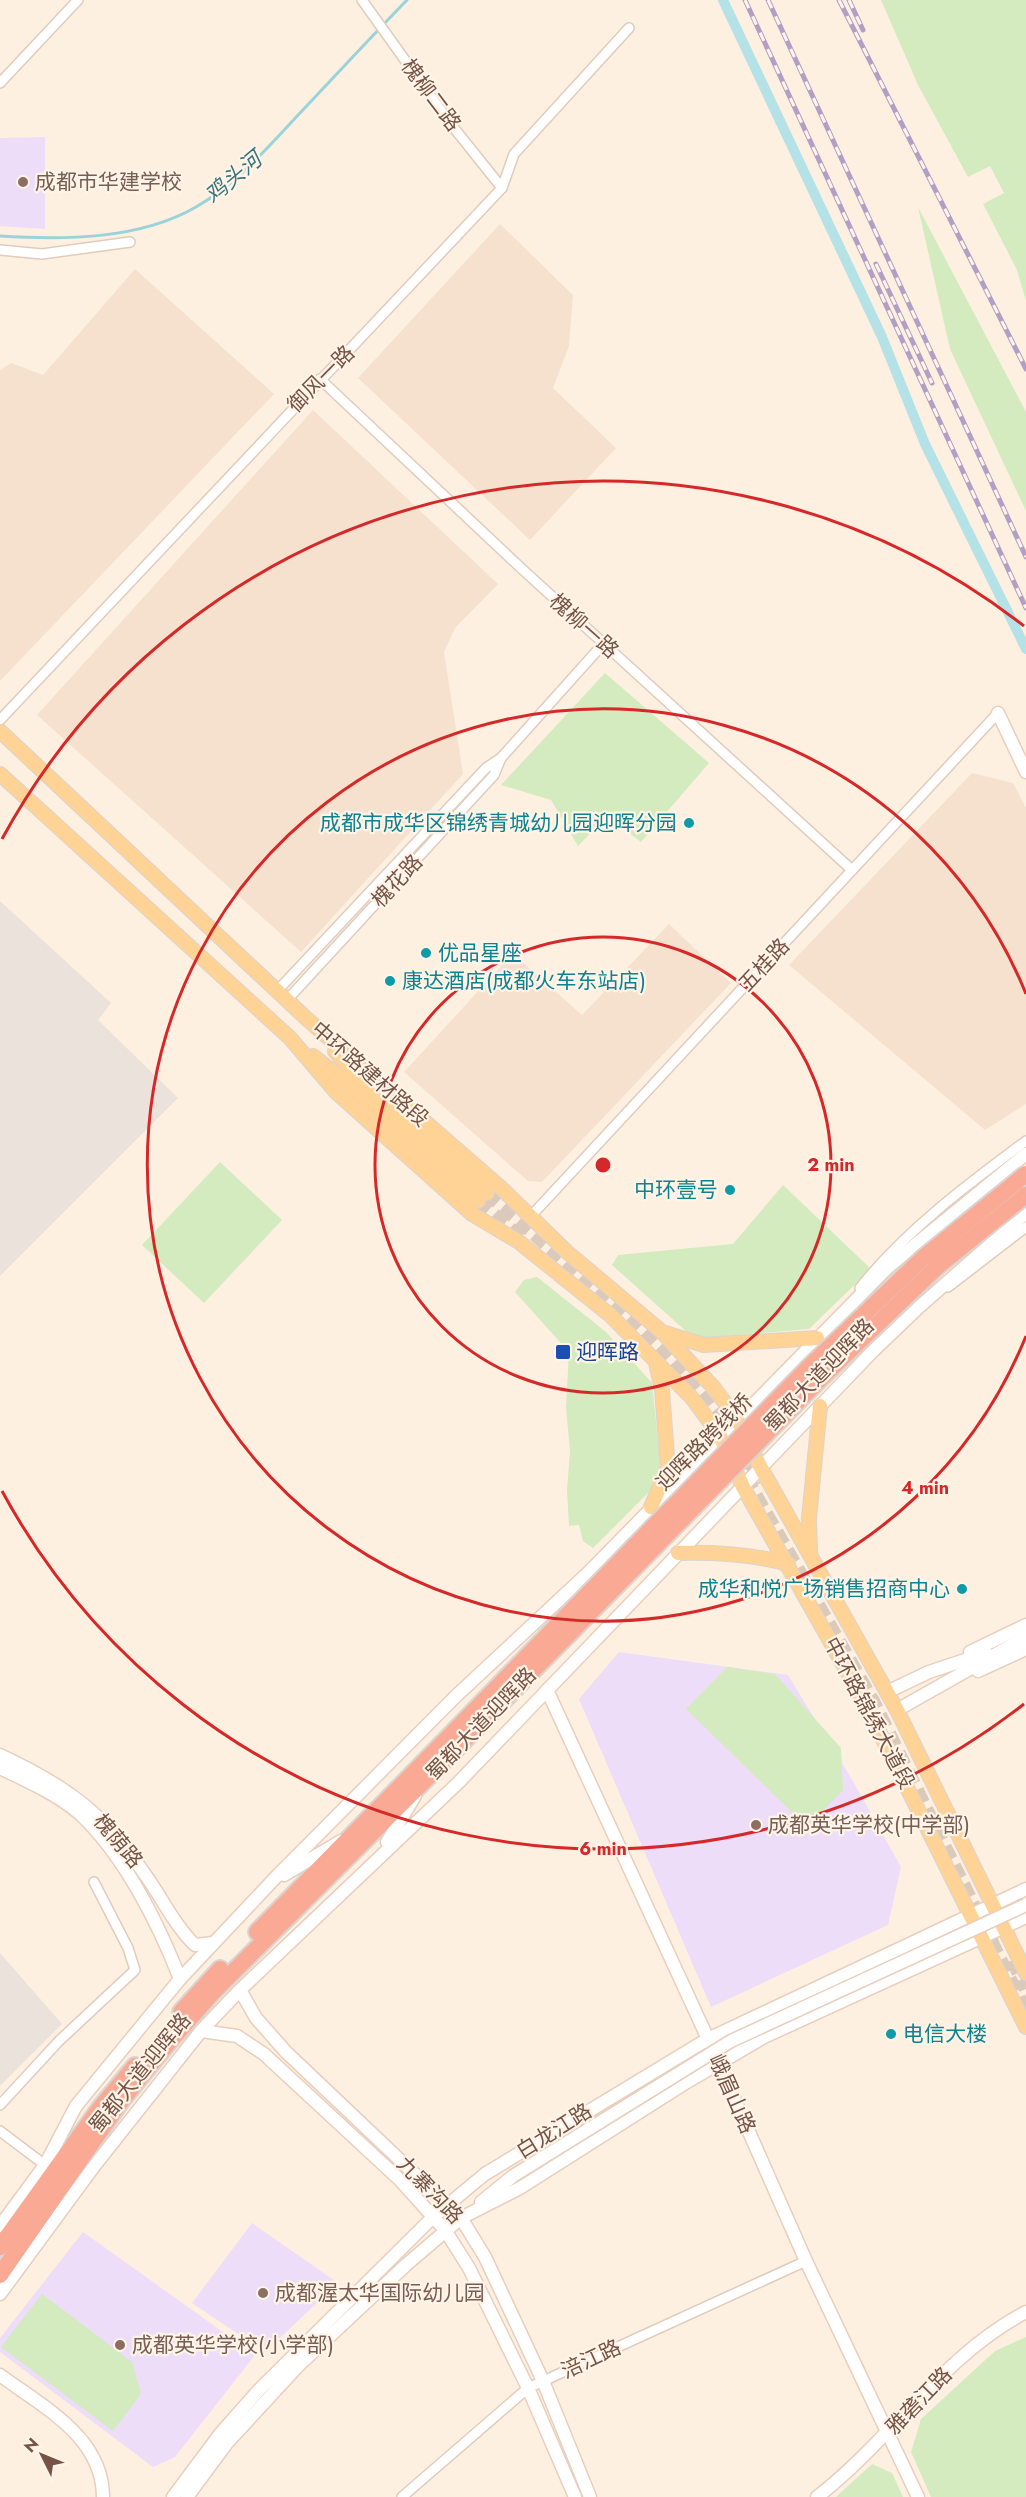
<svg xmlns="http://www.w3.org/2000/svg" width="1026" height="2497" viewBox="0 0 1026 2497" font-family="Jost,'Noto Sans SC',sans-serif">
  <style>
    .residential { fill: #f5e1ce }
    .industrial { fill: #ebe2dc }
    .education { fill: #edddf9 }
    .green { fill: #d3ebbe }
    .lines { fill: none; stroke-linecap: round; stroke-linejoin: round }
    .stream { stroke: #9ad3d9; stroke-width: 3 }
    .canal { stroke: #b4e2e7; stroke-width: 10 }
    .primary-tunnel { stroke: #dbc9ba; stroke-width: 14; stroke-dasharray: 14 7; stroke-linecap: butt }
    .street-casing { stroke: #e1ccbc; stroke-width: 12 }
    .secondary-casing { stroke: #e9cebc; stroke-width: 15 }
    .primary-casing { stroke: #dbd3cf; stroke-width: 16 }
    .highway-casing { stroke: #dbd3cf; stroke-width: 20 }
    .street { stroke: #fff; stroke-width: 9 }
    .secondary { stroke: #fff; stroke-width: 12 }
    .primary { stroke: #ffd295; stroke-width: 14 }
    .highway { stroke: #faa994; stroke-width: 16 }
    .rail-casing { stroke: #b29fc6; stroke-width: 5 }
    .rail { stroke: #fff4e7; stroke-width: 3; stroke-dasharray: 9; stroke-linecap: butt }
    .secondary-bridge-casing { stroke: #e9cebc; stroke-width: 15; stroke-linecap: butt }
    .highway-bridge-casing { stroke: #dbd3cf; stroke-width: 20; stroke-linecap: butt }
    .secondary-bridge { stroke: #fff; stroke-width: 12 }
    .highway-bridge { stroke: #faa994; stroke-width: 16 }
    .ring { fill: none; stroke: #d62828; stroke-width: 3 }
    .education-dot { fill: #8d6e63; stroke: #fff4e7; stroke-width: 2 }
    .culture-dot { fill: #0f9aa8; stroke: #fff4e7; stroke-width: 2 }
    .transit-dot { fill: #1a4fb4; stroke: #fff4e7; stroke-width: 2 }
    .labels { text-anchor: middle; stroke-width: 4.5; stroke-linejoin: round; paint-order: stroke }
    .street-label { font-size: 21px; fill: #755447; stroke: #fff4e7 }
    .education-label { font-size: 21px; fill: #785e54; stroke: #fff4e7; text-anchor: start }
    .culture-label { font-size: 21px; fill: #0d838f; stroke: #fff4e7; text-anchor: end }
    .transit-label { font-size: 21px; fill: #164399; stroke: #fff4e7; text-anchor: start }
    .water-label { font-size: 22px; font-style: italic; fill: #3a747c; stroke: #fff4e7 }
    .centre { fill: #d62828; stroke: #fff4e7; stroke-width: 3 }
    .ring-label { font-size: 18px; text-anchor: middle; font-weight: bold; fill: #d62828; stroke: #fff4e7; stroke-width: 4.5; stroke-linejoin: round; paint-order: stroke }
  </style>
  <rect width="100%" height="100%" fill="#fdf0e0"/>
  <g class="residential">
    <path d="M 500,224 L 573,295 L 569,346 L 553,388 L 616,448 L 530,540 L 358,378 Z"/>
    <path d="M 135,269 L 274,394 L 0,681 L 0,370 L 11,363 L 43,375 Z"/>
    <path d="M 313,410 L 498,584 L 455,628 L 444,652 L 463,774 L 301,952 L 37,715 Z"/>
    <path d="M 972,773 L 1013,783 L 1026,808 L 1026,1104 L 985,1130 L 789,965 Z"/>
    <path d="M 669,924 L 731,983 L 542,1182 L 528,1181 L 404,1072 L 504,963 L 521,961 L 582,1015 Z"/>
  </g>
  <g class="industrial">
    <path d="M 0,901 L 111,1003 L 98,1020 L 178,1098 L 0,1276 Z"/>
    <path d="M 0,1953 L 62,2024 L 0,2086 Z"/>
  </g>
  <g class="education">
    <path d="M 45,137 L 45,229 L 0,226 L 0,138 Z"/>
    <path d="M 619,1652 L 788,1675 L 854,1783 L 901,1867 L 888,1925 L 711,2007 L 579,1699 Z"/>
    <path d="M 252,2223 L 338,2283 L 265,2352 L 192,2303 Z"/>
    <path d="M 83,2232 L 255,2355 L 175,2457 L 153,2467 L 0,2352 L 0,2338 Z"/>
  </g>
  <g class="green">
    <path d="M 881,0 L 1026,0 L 1026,301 L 1017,270 L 983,204 L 1004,193 L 990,166 L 968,177 L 918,85 Z"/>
    <path d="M 918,207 L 1026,412 L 1026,511 L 950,349 Z"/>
    <path d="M 605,673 L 709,763 L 641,842 L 607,816 L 578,846 L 551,800 L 501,785 Z"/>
    <path d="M 220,1162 L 282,1220 L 204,1303 L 142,1245 Z"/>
    <path d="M 783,1185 L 871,1269 L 809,1329 L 704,1338 L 688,1333 L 612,1265 L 618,1255 L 733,1244 Z"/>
    <path d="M 537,1277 L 606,1332 L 652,1383 L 661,1470 L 656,1485 L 593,1548 L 583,1541 L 579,1525 L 569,1526 L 567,1490 L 570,1451 L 566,1408 L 569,1352 L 515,1292 L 524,1280 Z"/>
    <path d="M 727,1667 L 775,1674 L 841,1748 L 843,1790 L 807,1827 L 686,1709 Z"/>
    <path d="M 42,2294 L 132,2362 L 141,2394 L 113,2431 L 1,2347 Z"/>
    <path d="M 1026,2337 L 1026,2497 L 931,2497 L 911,2452 L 921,2419 L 995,2351 Z"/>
    <path d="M 872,2464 L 892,2473 L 903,2497 L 836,2497 Z"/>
  </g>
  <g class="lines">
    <path class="stream" d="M 0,236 C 63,240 139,240 196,207 C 237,184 269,146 300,113 C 336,75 371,37 407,0"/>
    <path class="canal" d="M 723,0 L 882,337 L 925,444 L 1026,649"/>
    <g class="primary-tunnel">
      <path d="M 487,1193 C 589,1283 691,1362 762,1482"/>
      <path d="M 478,1201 L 522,1239"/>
      <path d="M 735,1459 L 874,1703 L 1026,2012"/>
      <path d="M 1013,1960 L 1026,1989"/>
    </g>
    <defs>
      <g id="street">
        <path d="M 362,0 L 450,123 L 502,188"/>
        <path d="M 0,83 L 78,0"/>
        <path d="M 0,250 L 42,254 L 130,242"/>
        <path d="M 320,379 L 522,569 L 852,870"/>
        <path d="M 0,720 L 502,188 L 514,154 L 629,28"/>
        <path d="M 277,991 L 486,768 L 501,758 L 603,644"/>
        <path d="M 287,1000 L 494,775 L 501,758"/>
        <path d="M 531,1216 L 998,713"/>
        <path d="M 948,1287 L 1026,1227"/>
        <path d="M 860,1288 C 905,1231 968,1184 1026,1141"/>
        <path d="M 0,2105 L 59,2041 L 135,1970 L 128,1948 L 94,1882"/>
        <path d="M 0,2131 L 45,2165"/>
        <path d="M 402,2497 L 528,2388 L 806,2261"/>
      </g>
      <g id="secondary">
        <path d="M 998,713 L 1026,772"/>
        <path d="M 970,1652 L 1026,1625"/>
        <path d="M 978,1671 L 1026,1649"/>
        <path d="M 547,1690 L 708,2039 L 806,2261 L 918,2497"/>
        <path d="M 887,1692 L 929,1672 L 986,1653"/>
        <path d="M 897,1710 L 1026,1637"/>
        <path d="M 0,1755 C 66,1786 103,1812 144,1873 C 161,1896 174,1925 195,1945 L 213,1943"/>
        <path d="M 0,1768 C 27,1781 57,1794 80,1814 C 124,1855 158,1923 180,1979"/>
        <path d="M 387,1842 L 415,1796"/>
        <path d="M 284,1875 L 341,1841"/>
        <path d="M 240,1990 L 256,2018 L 286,2052 L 461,2218 L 485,2257 L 543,2381 L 590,2497"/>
        <path d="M 201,2031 L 237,2036 L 264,2054 L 399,2179 L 445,2230 L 469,2268 L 528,2388 L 575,2497"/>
        <path d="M 481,2202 L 513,2176"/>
        <path d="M 0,2226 L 45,2165 L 76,2106 L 180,1979 L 277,1876 L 456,1696 L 588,1573 L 887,1268 L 1026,1154"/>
        <path d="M 0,2294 L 95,2165 L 201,2031 L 240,1990 L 459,1782 L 872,1352 L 919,1307 L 1026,1213"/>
        <path d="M 0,2375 C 43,2407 103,2437 103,2497"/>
        <path d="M 173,2497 L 220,2434 L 258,2391 L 433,2217 L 485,2174 L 708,2039 L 1026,1889"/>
        <path d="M 187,2497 L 227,2443 L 299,2365 L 407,2264 L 461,2218 L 520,2188 L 687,2082 L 764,2037 L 1026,1917"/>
        <path d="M 817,2497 C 891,2440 942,2356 1026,2312"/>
      </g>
      <g id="primary">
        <path d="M 0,731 L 307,1019 L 500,1187 L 567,1252 L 661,1331 L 714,1388 L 737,1419 L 761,1468 L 897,1710 L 1026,1973"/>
        <path d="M 0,774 L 290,1038 L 336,1092 L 472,1214 L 519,1242 L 610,1315 L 692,1398 L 720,1436 L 743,1487 L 865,1703 L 1026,2027"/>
        <path d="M 335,1051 L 353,1072 L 487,1193"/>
        <path d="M 313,1056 L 345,1081 L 478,1201"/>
        <path d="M 665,1333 L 704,1345 L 817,1338"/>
        <path d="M 651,1507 L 668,1468 L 662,1390 L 656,1362"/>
        <path d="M 810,1552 L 809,1518 L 820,1406"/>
        <path d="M 678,1553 C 715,1552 752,1554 788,1564"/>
      </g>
      <g id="highway">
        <path d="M 257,1932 L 429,1757"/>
        <path d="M 181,2012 L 220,1969"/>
        <path d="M 0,2247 L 100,2108 L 135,2066"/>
        <path d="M 0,2275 L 121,2101 L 169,2042 L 213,1992 L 438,1767"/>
      </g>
    </defs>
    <use href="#street" class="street-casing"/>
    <use href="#secondary" class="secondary-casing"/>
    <use href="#primary" class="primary-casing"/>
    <use href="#highway" class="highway-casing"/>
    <use href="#street" class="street"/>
    <use href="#secondary" class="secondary"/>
    <use href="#primary" class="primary"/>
    <use href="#highway" class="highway"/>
    <defs>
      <g id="rail">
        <path d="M 745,0 L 1026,608"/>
        <path d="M 768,0 L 1026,557"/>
        <path d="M 839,0 L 1026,369"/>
        <path d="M 849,0 L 863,30"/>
        <path d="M 876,264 L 932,383"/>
      </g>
    </defs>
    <use href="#rail" class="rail-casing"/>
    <use href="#rail" class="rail"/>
    <defs>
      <path id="secondary-bridge" d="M 513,2176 L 731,2041 L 1026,1905"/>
      <g id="highway-bridge">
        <path d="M 429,1757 L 810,1366 L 923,1258 L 1026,1174"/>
        <path d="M 438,1767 L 821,1378 L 938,1266 L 1026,1195"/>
      </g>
    </defs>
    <use href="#secondary-bridge" class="secondary-bridge-casing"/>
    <use href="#highway-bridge" class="highway-bridge-casing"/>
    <use href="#secondary-bridge" class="secondary-bridge"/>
    <use href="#highway-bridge" class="highway-bridge"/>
  </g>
  <g class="ring">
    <circle cx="603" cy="1165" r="228"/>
    <path d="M1026 1336A456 456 0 1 1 1026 994"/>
    <path d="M1024 1704A684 684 0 0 1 2 1491M2 839A684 684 0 0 1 1024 626"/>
  </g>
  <g class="education-dot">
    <circle cx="23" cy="182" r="6"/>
    <circle cx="756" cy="1825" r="6"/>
    <circle cx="263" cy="2293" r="6"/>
    <circle cx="120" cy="2345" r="6"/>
  </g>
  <g class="culture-dot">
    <circle cx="689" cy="823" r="6"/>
    <circle cx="426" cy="953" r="6"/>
    <circle cx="390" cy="981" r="6"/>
    <circle cx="730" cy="1190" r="6"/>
    <circle cx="962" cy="1589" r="6"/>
    <circle cx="891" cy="2034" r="6"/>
  </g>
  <rect class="transit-dot" x="555" y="1344" width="16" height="16" rx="3"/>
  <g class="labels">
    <g class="street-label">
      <text transform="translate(431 95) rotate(53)" y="7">槐柳二路</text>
      <text transform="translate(321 379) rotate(-45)" y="7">御风一路</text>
      <text transform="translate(584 626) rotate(42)" y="7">槐柳一路</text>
      <text transform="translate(397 881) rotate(-47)" y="7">槐花路</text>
      <text transform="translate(764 965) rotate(-47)" y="7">五桂路</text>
      <text transform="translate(370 1074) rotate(41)" y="7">中环路建材路段</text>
      <text transform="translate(819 1375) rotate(-46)" y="7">蜀都大道迎晖路</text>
      <text transform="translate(704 1442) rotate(-45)" y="7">迎晖路跨线桥</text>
      <text transform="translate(869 1713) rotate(62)" y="7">中环路锦绣大道段</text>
      <text transform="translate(481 1724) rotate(-46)" y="7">蜀都大道迎晖路</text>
      <text transform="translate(118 1841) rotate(50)" y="7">槐荫路</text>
      <text transform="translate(140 2073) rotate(-51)" y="7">蜀都大道迎晖路</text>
      <text transform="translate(732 2094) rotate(66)" y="7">峨眉山路</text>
      <text transform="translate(554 2131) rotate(-32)" y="7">白龙江路</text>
      <text transform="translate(430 2190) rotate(46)" y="7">九寨沟路</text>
      <text transform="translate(591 2359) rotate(-25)" y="7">涪江路</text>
      <text transform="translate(919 2401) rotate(-46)" y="7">雅砻江路</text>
    </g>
    <g class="education-label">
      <text x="35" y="189">成都市华建学校</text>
      <text x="768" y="1832">成都英华学校(中学部)</text>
      <text x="275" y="2300">成都渥太华国际幼儿园</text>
      <text x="132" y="2352">成都英华学校(小学部)</text>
    </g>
    <g class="culture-label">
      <text x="677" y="830">成都市成华区锦绣青城幼儿园迎晖分园</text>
      <text x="438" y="960" text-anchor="start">优品星座</text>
      <text x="402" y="988" text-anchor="start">康达酒店(成都火车东站店)</text>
      <text x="718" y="1197">中环壹号</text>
      <text x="950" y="1596">成华和悦广场销售招商中心</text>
      <text x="903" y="2041" text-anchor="start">电信大楼</text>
    </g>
    <g class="transit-label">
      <text x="576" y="1359">迎晖路</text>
    </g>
    <g class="water-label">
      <text transform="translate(233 177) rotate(-40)" y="8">鸡头河</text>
    </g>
  </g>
  <circle cx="603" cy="1165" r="9" class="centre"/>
  <g class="ring-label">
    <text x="831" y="1171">2 min</text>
    <text x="925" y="1494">4 min</text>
    <text x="603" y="1855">6 min</text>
  </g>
  <g transform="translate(42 2455) rotate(313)" stroke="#fff4e7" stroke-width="4.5" paint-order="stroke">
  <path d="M0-4.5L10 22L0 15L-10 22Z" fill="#755447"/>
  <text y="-9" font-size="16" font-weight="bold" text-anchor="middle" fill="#755447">N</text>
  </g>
</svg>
